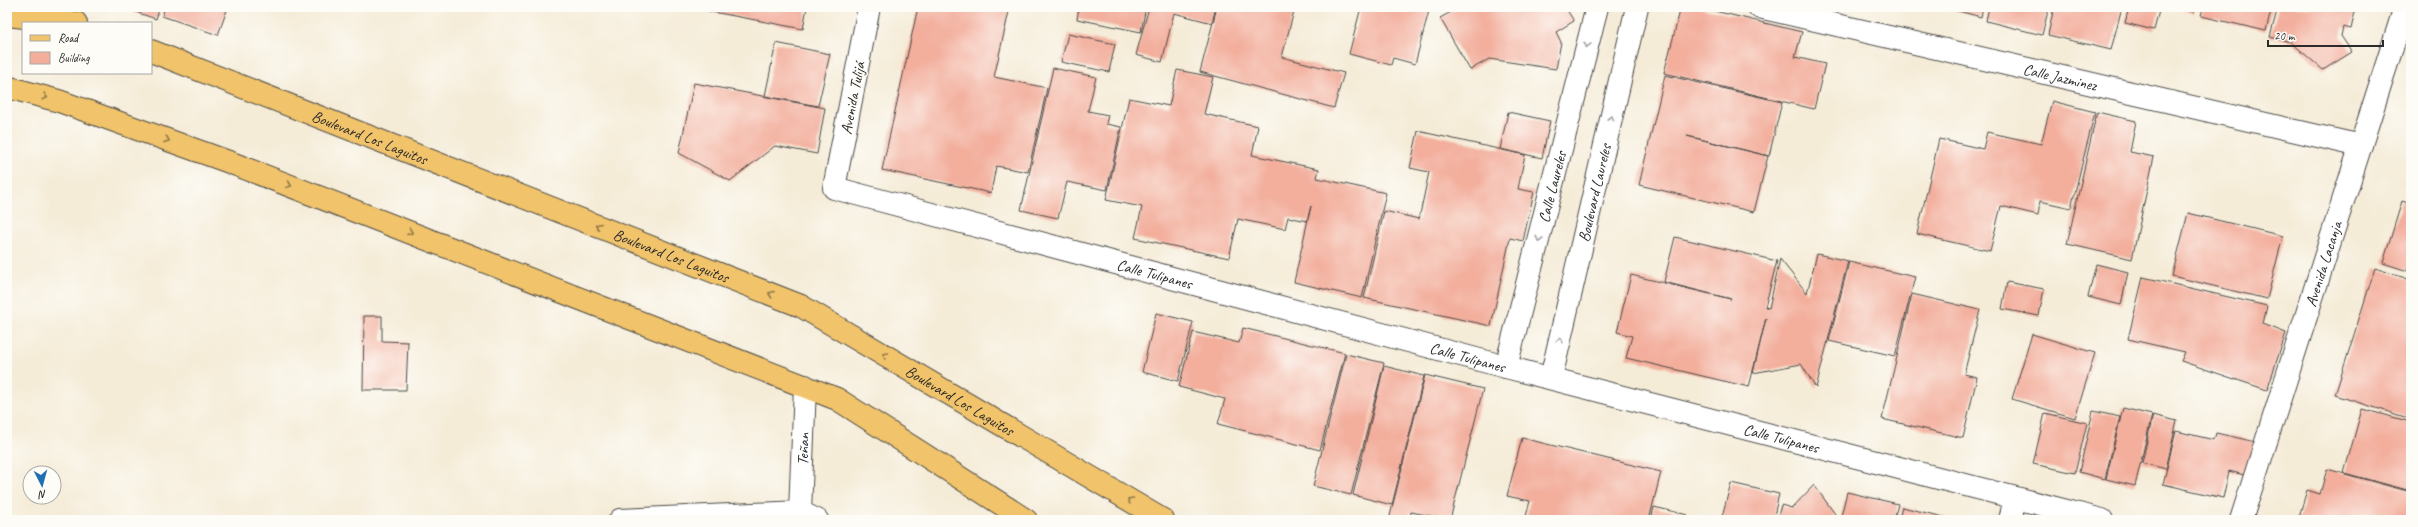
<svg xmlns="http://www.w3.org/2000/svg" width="2418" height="527" viewBox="0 0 2418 527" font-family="Caveat,sans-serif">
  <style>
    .building { fill: #f3ae9c }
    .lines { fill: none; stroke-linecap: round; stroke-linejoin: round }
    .minor-casing { stroke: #494845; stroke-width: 24 }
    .major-casing { stroke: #494845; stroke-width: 24 }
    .minor { stroke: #fff; stroke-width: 22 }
    .major { stroke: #f1c36a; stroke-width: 22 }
    .oneway { stroke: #a0a0a0 }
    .oneway2 { stroke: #8e774a }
    .labels { text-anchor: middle; stroke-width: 3; stroke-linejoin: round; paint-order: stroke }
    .street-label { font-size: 16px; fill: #2b2b2b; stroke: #fdfcf7 }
  </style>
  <rect width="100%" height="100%" fill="#fdfcf7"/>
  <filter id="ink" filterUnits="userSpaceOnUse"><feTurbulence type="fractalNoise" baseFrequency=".025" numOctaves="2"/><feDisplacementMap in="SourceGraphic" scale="8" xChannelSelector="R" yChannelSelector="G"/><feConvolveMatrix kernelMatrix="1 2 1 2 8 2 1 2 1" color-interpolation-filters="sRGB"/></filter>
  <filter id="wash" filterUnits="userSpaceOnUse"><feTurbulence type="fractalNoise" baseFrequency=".012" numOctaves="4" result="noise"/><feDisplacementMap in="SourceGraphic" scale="16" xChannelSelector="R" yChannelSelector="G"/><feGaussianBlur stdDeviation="0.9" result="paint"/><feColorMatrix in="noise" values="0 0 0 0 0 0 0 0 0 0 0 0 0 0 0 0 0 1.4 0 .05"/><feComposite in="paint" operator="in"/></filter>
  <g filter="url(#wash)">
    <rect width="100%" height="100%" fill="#f5ecd8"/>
    <g id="blocks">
      <g class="building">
        <path d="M 121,7 L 160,7 L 156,19 Z"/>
        <path d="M 165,7 L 228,7 L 218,35 L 162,16 Z"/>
        <path d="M 709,7 L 807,7 L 803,29 L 708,11 Z"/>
        <path d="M 918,7 L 1010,7 L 994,77 L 1047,88 L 1028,172 L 996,166 L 991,193 L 882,170 Z"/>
        <path d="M 1079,7 L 1146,7 L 1141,32 L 1077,19 Z"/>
        <path d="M 1149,7 L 1216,7 L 1212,23 L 1174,13 L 1162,62 L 1136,55 Z"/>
        <path d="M 1217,7 L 1295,7 L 1282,57 L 1344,73 L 1334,108 L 1200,72 Z"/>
        <path d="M 1361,7 L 1430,7 L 1415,64 L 1393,58 L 1391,65 L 1349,54 Z"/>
        <path d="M 1460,7 L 1565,7 L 1574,21 L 1556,32 L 1561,42 L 1556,69 L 1489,59 L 1470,70 L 1440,18 Z"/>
        <path d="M 1681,7 L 1698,7 L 1802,32 L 1795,57 L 1825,64 L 1814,109 L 1664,73 Z"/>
        <path d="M 1943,7 L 1983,7 L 1981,17 Z"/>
        <path d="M 1989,7 L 2049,7 L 2042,35 L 1986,21 Z"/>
        <path d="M 2054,7 L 2122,7 L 2111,50 L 2048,35 Z"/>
        <path d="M 2129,7 L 2160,7 L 2154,30 L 2125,23 Z"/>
        <path d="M 2175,7 L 2195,7 L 2194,12 Z"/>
        <path d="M 2203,7 L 2272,7 L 2266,31 L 2201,16 Z"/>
        <path d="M 2278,7 L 2356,7 L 2351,29 L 2343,27 L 2341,36 L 2352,52 L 2323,70 L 2291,42 L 2270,37 Z"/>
        <path d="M 1068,34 L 1115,44 L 1109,72 L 1061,62 Z"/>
        <path d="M 776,43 L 830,54 L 818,106 L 765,96 Z"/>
        <path d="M 1053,68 L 1096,77 L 1088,111 L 1108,115 L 1106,124 L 1121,127 L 1107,190 L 1067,182 L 1058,218 L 1021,210 Z"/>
        <path d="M 1177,70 L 1213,77 L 1204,114 L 1258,126 L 1252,155 L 1319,169 L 1317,178 L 1386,193 L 1362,298 L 1294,282 L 1311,206 L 1307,221 L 1288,217 L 1285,229 L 1238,219 L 1229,258 L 1135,238 L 1142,207 L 1106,200 L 1129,98 L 1169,106 Z"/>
        <path d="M 1665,75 L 1782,102 L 1769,156 L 1687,136 L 1768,156 L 1754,212 L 1639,185 Z"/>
        <path d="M 694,83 L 825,108 L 817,154 L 775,146 L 730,181 L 679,153 Z"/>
        <path d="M 2052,101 L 2095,112 L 2071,208 L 2040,201 L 2038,215 L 2001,206 L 1990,251 L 1917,234 L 1939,139 L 1983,149 L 1987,132 L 2041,144 Z"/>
        <path d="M 1508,112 L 1550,121 L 1542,158 L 1500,149 Z"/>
        <path d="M 2097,112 L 2136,121 L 2130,152 L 2154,157 L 2132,259 L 2067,244 Z"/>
        <path d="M 1418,131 L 1525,155 L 1518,189 L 1534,192 L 1523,241 L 1510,238 L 1491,326 L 1364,298 L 1384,211 L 1419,219 L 1429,172 L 1410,168 Z"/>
        <path d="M 2402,201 L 2411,204 L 2411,272 L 2383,263 Z"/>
        <path d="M 2188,213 L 2283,236 L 2267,299 L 2172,276 Z"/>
        <path d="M 1675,237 L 1777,261 L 1765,307 L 1769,308 L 1780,259 L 1807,293 L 1817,254 L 1848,261 L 1816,388 L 1801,364 L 1753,373 L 1766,318 L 1749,387 L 1626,358 L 1632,336 L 1617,332 L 1631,275 L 1731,299 L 1664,282 Z"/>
        <path d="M 1849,262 L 1915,277 L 1895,356 L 1829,341 Z"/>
        <path d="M 2096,264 L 2128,272 L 2121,305 L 2088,297 Z"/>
        <path d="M 2375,268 L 2411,280 L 2411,419 L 2335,395 Z"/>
        <path d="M 2143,277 L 2267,306 L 2263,324 L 2286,333 L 2267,390 L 2181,361 L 2185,352 L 2128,339 Z"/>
        <path d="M 2007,282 L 2044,289 L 2039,316 L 2002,309 Z"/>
        <path d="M 1912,294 L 1980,310 L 1964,374 L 1977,377 L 1963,438 L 1882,419 Z"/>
        <path d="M 1156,313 L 1193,322 L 1178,381 L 1142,372 Z"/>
        <path d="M 364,316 L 382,316 L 382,341 L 408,342 L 406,390 L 363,390 Z"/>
        <path d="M 1243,328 L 1345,353 L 1320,450 L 1218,424 L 1225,399 L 1179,387 L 1193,332 L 1239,343 Z"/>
        <path d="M 2032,334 L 2095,353 L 2075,418 L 2012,399 Z"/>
        <path d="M 1346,354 L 1384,363 L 1351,495 L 1313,486 Z"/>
        <path d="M 1384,366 L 1424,376 L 1392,505 L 1353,495 Z"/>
        <path d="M 1425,375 L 1483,389 L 1450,520 L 1411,512 L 1409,520 L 1389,520 Z"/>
        <path d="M 2123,408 L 2152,415 L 2135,486 L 2106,479 Z"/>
        <path d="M 2362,409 L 2411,422 L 2411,491 L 2344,473 Z"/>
        <path d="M 2093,411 L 2120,417 L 2105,479 L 2079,472 Z"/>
        <path d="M 2045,413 L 2087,423 L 2075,473 L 2033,464 Z"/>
        <path d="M 2153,415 L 2177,421 L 2166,469 L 2142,463 Z"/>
        <path d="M 2176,431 L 2214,440 L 2216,433 L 2256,442 L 2248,476 L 2229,471 L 2223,498 L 2163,484 Z"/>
        <path d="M 1522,438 L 1661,472 L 1649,520 L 1525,520 L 1530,501 L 1507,496 Z"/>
        <path d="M 2327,469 L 2411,492 L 2411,520 L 2298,520 L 2307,490 L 2320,494 Z"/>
        <path d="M 1731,483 L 1779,494 L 1773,520 L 1721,520 Z"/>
        <path d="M 1814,485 L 1835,514 L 1833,520 L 1777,520 L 1781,505 L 1792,508 Z"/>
        <path d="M 1847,492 L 1898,504 L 1894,520 L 1840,520 Z"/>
        <path d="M 1654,507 L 1688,515 L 1687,520 L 1651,520 Z"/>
        <path d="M 1902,507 L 1952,519 L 1952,520 L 1899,520 Z"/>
      </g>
    </g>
  </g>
  <g filter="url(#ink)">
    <use href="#blocks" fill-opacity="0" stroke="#494845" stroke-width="1"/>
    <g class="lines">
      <defs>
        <g id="minor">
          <path id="s1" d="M 869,7 L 834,188 L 1506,367 L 2102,520"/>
          <path id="s2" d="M 1759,7 L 2361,146"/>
          <path id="s3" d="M 1506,367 L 1597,7"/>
          <path id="s4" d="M 1551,378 L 1637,7"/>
          <path id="s5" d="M 800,512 L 805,386"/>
          <path d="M 620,520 L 800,512 L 817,520"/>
          <path d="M 2010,520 L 2015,498"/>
          <path id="s6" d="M 2241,520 L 2405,7"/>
        </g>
        <g id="major">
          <path d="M 7,15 L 76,23"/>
          <path id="s7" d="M 151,51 L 801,306 L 1163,520"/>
          <path d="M 7,87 L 59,101 L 229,162 L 837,399 L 1026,520"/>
        </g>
      </defs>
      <use href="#minor" class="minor-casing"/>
      <use href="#major" class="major-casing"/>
      <use href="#minor" class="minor"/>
      <use href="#major" class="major"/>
    </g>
    <defs><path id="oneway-chevron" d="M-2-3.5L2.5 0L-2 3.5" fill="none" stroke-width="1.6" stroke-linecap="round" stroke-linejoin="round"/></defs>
    <g class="oneway">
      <use href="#oneway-chevron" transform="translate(1587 45) rotate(104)"/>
      <use href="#oneway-chevron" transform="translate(1611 118) rotate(-77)"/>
      <use href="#oneway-chevron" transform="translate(1539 239) rotate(104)"/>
      <use href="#oneway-chevron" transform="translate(1560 340) rotate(-77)"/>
    </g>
    <g class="oneway2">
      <use href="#oneway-chevron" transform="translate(45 97) rotate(16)"/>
      <use href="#oneway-chevron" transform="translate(167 140) rotate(20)"/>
      <use href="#oneway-chevron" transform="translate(289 185) rotate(21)"/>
      <use href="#oneway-chevron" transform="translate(598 226) rotate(-159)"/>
      <use href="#oneway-chevron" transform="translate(410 232) rotate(21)"/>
      <use href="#oneway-chevron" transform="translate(771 294) rotate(-159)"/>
      <use href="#oneway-chevron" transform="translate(885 355) rotate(-150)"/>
      <use href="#oneway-chevron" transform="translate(1130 500) rotate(-149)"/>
    </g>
  </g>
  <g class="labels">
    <g class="street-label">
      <text dy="6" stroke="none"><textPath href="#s2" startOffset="309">Calle Jazminez</textPath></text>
      <text transform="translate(852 98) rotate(-79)" y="6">Avenida Tulijá</text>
      <text dy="6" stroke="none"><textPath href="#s7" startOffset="235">Boulevard Los Laguitos</textPath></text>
      <text dy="6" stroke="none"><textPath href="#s3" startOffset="186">Calle Laureles</textPath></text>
      <text dy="6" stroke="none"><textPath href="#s4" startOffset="190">Boulevard Laureles</textPath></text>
      <text dy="6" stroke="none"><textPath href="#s7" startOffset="559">Boulevard Los Laguitos</textPath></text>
      <text dy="6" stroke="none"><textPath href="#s6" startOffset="269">Avenida Lacanja</textPath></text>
      <text dy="6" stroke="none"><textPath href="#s1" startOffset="516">Calle Tulipanes</textPath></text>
      <text dy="6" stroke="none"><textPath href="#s1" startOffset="840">Calle Tulipanes</textPath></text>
      <text dy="6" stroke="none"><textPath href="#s7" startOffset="883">Boulevard Los Laguitos</textPath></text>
      <text dy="6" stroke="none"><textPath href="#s1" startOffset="1164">Calle Tulipanes</textPath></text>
      <text dy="6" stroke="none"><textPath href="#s5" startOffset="63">Teñan</textPath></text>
    </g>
  </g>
  <rect width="2418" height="527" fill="none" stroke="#fdfcf7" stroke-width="24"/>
  <rect x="22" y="22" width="130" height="52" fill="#fdfcf7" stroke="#a9a8a5"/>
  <rect x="30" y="35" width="20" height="6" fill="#f1c36a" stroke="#a9a8a5"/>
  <text x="58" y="42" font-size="12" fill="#2b2b2b">Road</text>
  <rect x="30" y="52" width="20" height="12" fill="#f3ae9c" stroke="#a9a8a5"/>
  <text x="58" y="62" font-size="12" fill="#2b2b2b">Building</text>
  <g transform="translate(42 485) rotate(174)"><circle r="19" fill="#fdfcf7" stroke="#a9a8a5"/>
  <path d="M0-3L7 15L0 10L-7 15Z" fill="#1f6fb2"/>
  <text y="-6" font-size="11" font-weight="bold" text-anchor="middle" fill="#2b2b2b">N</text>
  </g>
  <path d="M2268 40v6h115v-6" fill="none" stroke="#2b2b2b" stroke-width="2"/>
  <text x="2274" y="40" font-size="12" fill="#2b2b2b" stroke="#fdfcf7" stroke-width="3" paint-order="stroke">20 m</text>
</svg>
